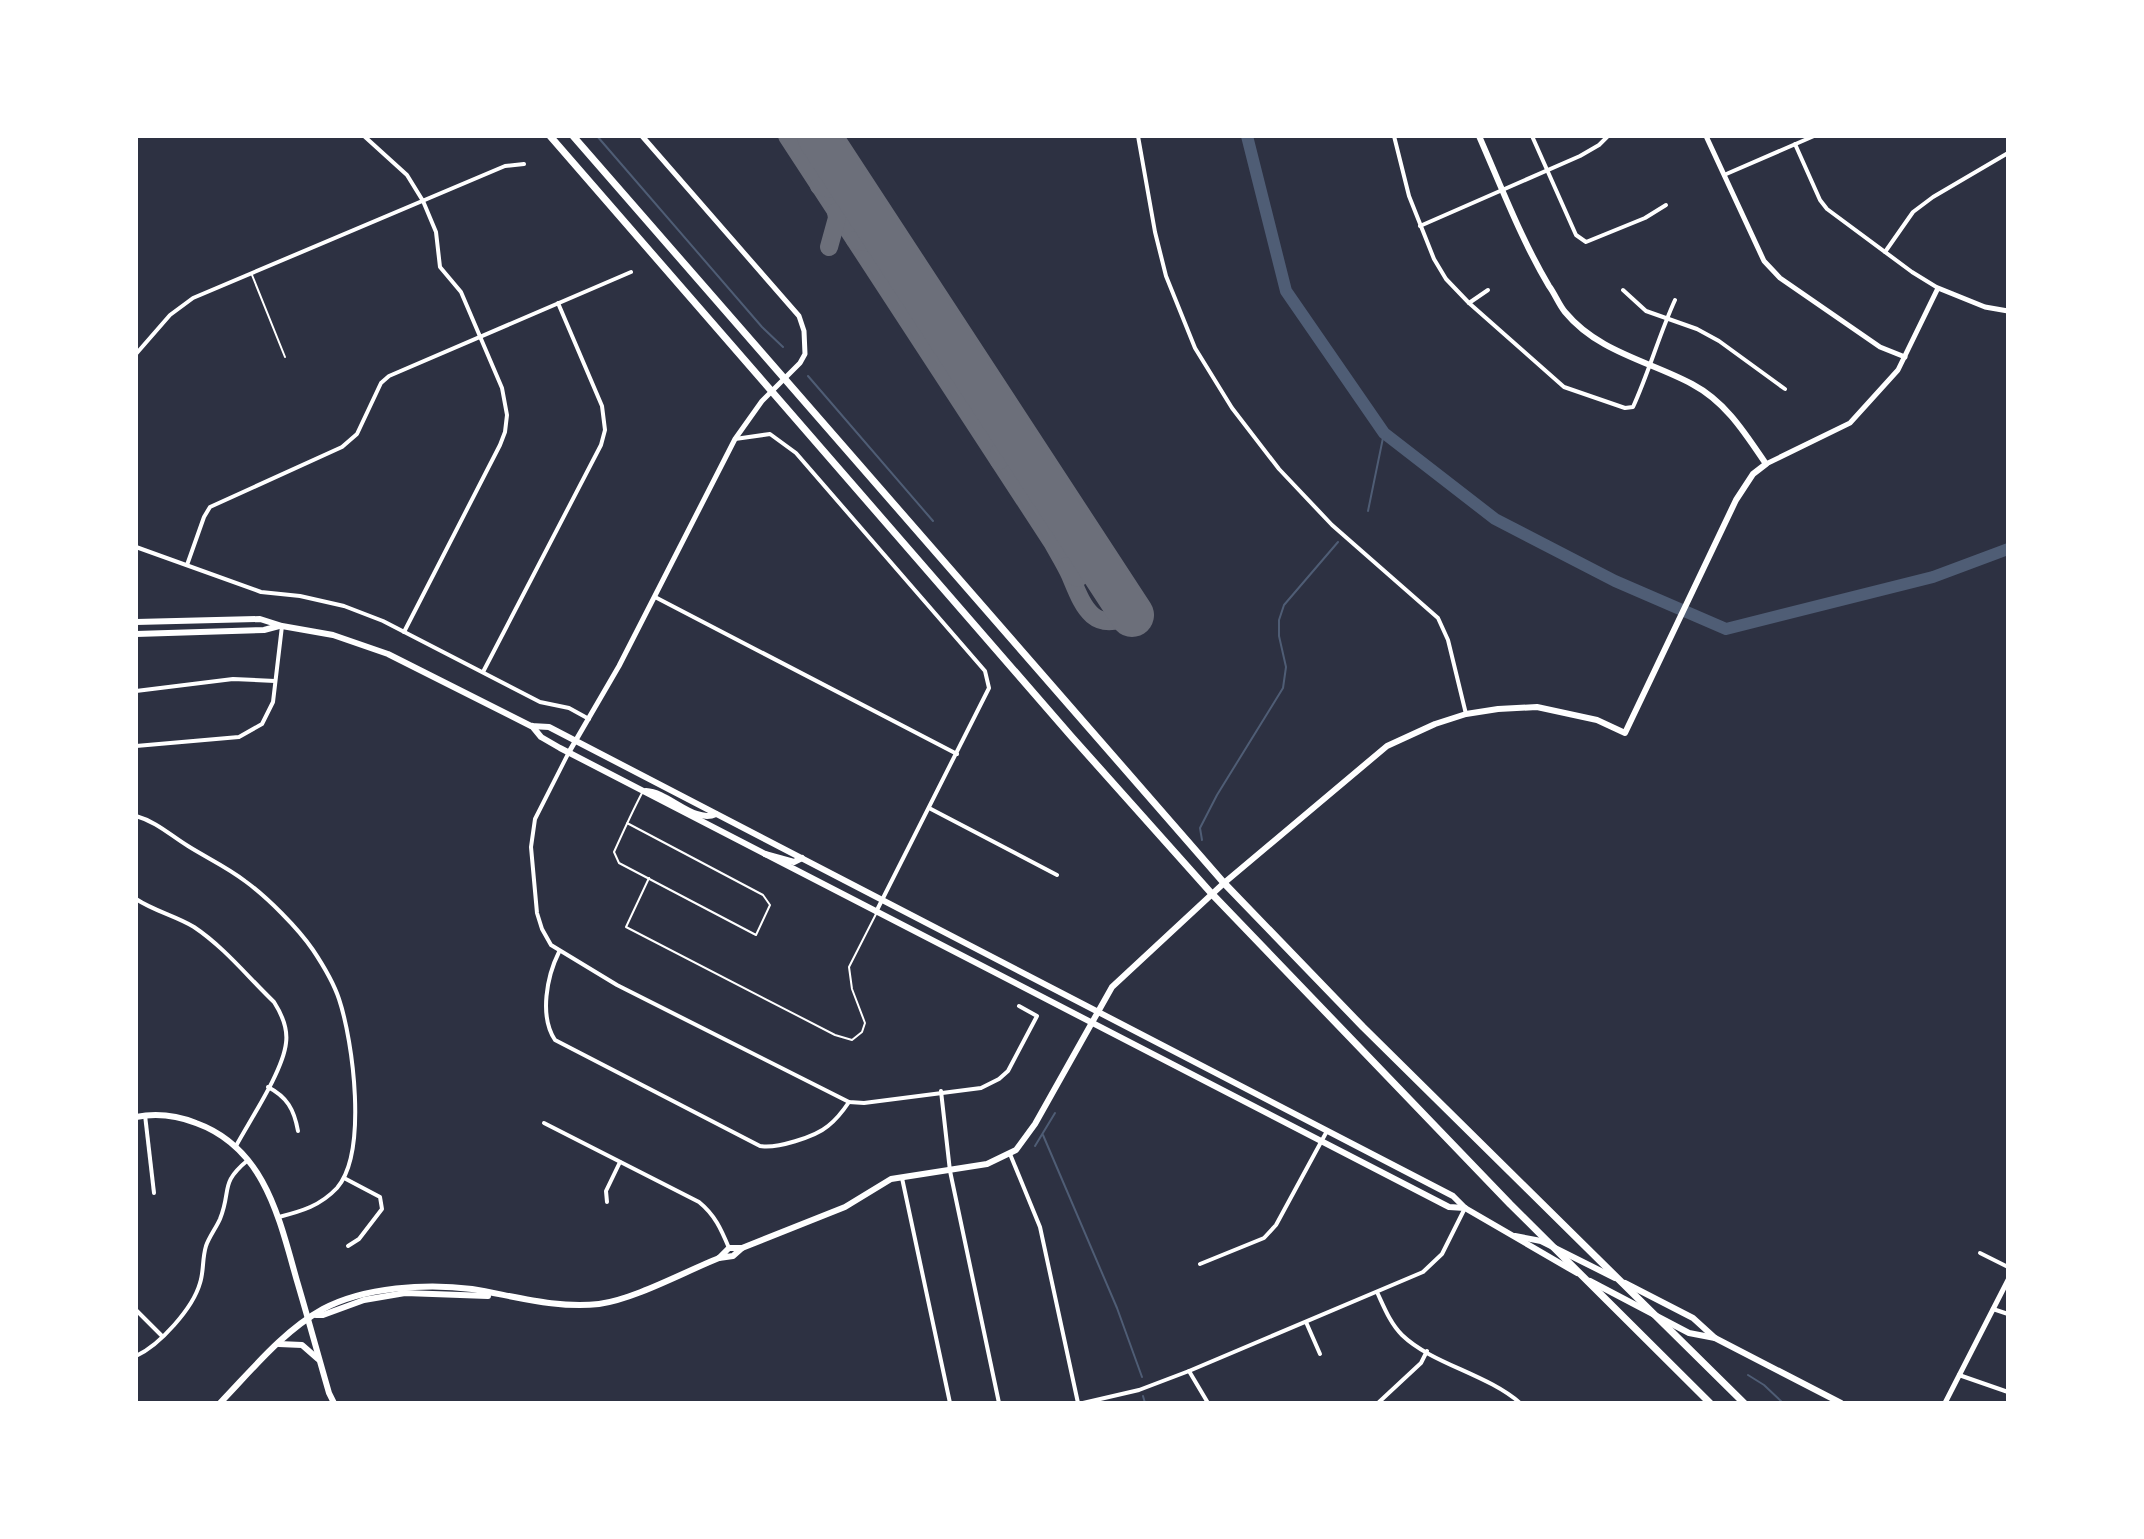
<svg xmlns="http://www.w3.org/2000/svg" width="2144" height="1539" viewBox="0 0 2144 1539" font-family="'DM Sans',sans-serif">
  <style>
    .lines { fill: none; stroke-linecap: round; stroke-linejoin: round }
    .stream { stroke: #4f5d75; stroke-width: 2 }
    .river { stroke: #4f5d75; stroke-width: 12 }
    .taxiway { stroke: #6c6f7a; stroke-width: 18 }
    .runway { stroke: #6c6f7a; stroke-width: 44 }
    .service { stroke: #fff; stroke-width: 2 }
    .minor { stroke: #fff; stroke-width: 4 }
    .tertiary { stroke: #fff; stroke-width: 5 }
    .secondary { stroke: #fff; stroke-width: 6 }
    .primary { stroke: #fff; stroke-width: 6 }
    .trunk { stroke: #fff; stroke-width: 7 }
  </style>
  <rect width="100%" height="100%" fill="#2d3142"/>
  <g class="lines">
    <g class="stream">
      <path d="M 597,136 L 762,327 L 783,347"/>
      <path d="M 808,376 L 933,521"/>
      <path d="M 1368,511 L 1384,433"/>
      <path d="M 1202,840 L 1200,828 L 1217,795 L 1283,688 L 1286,667 L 1279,636 L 1279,620 L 1284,605 L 1338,542"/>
      <path d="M 1043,1135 L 1117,1308 L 1142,1377"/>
      <path d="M 1035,1146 L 1055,1113"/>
      <path d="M 1748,1375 L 1764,1385 L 1783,1403"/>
      <path d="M 1143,1396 L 1145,1403"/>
    </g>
    <path class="river" d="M 1247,136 L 1286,291 L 1384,433 L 1495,519 L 1615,581 L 1726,629 L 1933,577 L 2008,549"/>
    <g class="taxiway">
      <path d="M 787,136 L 1052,542 C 1058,553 1065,564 1070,575 C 1083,606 1092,634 1132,615"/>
      <path d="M 819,186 L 829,189 L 839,183 L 841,173 L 839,165"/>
      <path d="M 855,240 L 879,244 L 895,252"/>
      <path d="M 829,247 L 837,218 L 836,212"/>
      <path d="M 999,461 L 999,452 L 1009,444 L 1017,444 L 1024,450"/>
      <path d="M 1067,566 L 1073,576 L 1078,578 L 1099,564"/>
    </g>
    <path class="runway" d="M 819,136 L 1132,615"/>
    <g class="service">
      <path d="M 252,275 L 285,357"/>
      <path d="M 627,823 L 763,895 L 770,905 L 756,935 L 619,863 L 614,852 C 623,832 632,812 642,793"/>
      <path d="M 649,878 L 626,927 L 835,1035 L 852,1040 L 862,1032 L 865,1023 L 852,989 L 849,967 L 876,914"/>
    </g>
    <g class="minor">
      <path d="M 364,136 L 407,175 L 423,201 L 436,232 L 440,267 L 461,292 L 502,388 L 507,415 L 505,432 L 500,445 L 404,632"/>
      <path d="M 1138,136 L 1155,232 L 1166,276 L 1195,348 L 1232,408 L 1279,469 L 1332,525 L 1438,618 L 1448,640 L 1466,714"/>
      <path d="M 1394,136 L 1409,196 L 1434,259 L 1446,279 L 1469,303 L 1564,387 L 1625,408 L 1633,407 C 1649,372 1659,335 1675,300"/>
      <path d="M 1532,136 L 1576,235 L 1586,242 L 1645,218 L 1666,205"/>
      <path d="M 1795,144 L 1820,200 L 1827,209 L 1912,272 L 1938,288"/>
      <path d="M 1724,175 L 1814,136"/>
      <path d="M 1420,226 L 1580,156 L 1599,145 L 1608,136"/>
      <path d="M 1885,252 L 1913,212 L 1933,197 L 2008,153"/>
      <path d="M 1623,290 L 1646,311 L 1697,329 L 1719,341 L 1785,389"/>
      <path d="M 1469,303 L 1488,290"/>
      <path d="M 136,354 L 170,315 L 193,298 L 505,166 L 524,164"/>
      <path d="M 735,439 L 770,434 L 796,453 L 985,671 L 989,688 L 876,912"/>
      <path d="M 136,547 L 261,592 L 300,596 L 344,606 L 383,621 L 540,702 L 569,708 L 589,719"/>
      <path d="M 187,565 L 204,517 L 210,507 L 342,447 L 357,434 L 381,383 L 389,376 L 631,272"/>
      <path d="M 655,597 L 957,754"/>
      <path d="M 483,672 L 601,445 L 605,430 L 602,406 L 558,303"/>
      <path d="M 136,691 L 233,679 L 275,681"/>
      <path d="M 136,746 L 239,737 L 262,724 L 273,702 L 282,626"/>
      <path d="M 569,752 L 535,819 L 531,847 L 537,913 L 542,929 L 551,945 L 617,985 L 849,1102 L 864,1103 L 981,1088 L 999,1079 L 1008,1071 L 1037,1016 L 1019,1006"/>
      <path d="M 929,808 L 1057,875"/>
      <path d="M 136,816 C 157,822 170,835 188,846 C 207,858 227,867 245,881 C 267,897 298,928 313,950 C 323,965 333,981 339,999 C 353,1041 368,1152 337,1188 C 320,1206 302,1211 279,1217"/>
      <path d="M 136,899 C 154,911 176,916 194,927 C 224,947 248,977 274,1002 C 281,1013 288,1029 286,1043 C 283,1071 250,1120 236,1146"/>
      <path d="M 559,952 C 547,976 539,1016 555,1040 L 760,1146 C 776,1149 815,1137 828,1126 C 837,1119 843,1111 849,1102"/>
      <path d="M 268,1087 C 287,1097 294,1109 298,1131"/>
      <path d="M 941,1091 L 950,1171 L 999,1403"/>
      <path d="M 145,1115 L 154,1193"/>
      <path d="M 544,1123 L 699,1202 C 715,1215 721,1229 729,1248"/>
      <path d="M 1010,1154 L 1040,1227 L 1078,1403"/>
      <path d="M 344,1178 L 380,1197 L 382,1209 L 359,1239 L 348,1246"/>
      <path d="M 902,1178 L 950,1403"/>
      <path d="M 607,1202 L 606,1191 L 620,1162"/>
      <path d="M 1980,1253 L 2008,1267"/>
      <path d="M 1200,1264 L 1264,1238 L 1276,1225 L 1327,1131"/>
      <path d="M 1377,1292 C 1384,1307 1390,1323 1402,1335 C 1432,1364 1487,1374 1520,1403"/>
      <path d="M 1993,1309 L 2008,1314"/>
      <path d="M 136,1310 L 162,1336"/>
      <path d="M 1306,1322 L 1320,1354"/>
      <path d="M 136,1356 C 160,1345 193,1308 200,1283 C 204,1271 202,1259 206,1246 C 209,1237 216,1228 220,1219 C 232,1189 219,1184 248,1160"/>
      <path d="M 1189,1371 L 1208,1403"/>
      <path d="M 1959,1375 L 2008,1392"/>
      <path d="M 1083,1403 L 1139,1390 L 1189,1371 L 1423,1272 L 1442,1254 L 1465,1208"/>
      <path d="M 1378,1403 L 1421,1363 L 1427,1351"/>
    </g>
    <g class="tertiary">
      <path d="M 1706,136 L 1764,261 L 1780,278 L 1880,347 L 1905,357"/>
      <path d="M 1766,464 L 1850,423 L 1898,370 L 1938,288 L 1985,307 L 2008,311"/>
      <path d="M 569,752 L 619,666 L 735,439 L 762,401 L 800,363 L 805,354 L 804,331 L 799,316 L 642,136"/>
      <path d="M 1945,1403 L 2008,1280"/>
    </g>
    <g class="secondary">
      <path d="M 136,1117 C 156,1113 178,1116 196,1123 C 265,1148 279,1218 297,1281 C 308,1318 318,1355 329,1393 L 334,1403"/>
      <path d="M 729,1248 L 742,1248 L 733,1256 L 719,1258 Z"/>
      <path d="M 742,1248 L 845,1207 L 891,1179 L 987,1164 L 1016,1150 L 1035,1124 L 1112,987 L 1224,883 L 1387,746 L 1435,724 L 1466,714 L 1498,709 L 1537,707 L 1597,720 L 1625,733 L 1736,500 L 1753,474 L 1766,464 C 1745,433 1726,402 1692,384 C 1649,361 1598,352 1565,312 C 1559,305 1555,294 1549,286 C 1521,239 1501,186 1479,136"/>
      <path d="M 316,1315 L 323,1315 L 364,1300 L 405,1293 L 488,1296"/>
      <path d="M 279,1344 L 302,1345 L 318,1359"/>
      <path d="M 220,1403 C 251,1371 283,1331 323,1309 C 364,1287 427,1283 472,1289 C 514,1296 557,1309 599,1304 C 635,1299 684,1272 719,1258"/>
    </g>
    <g class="primary">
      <path d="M 136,622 L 260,619 L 282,626 L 333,635 L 388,654 L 531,726 L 549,727 L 1453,1196 L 1465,1208 L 1577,1273"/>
      <path d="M 136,634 L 264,630 L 279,626"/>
      <path d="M 532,726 L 541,737 L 560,748 L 1449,1207 L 1465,1208"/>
      <path d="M 646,791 C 669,792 694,824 716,814"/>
      <path d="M 765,854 L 794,862 L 802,858"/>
      <path d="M 1515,1236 L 1541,1241 L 1615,1278"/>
      <path d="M 1590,1281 L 1689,1333 L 1715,1338"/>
      <path d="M 1625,1283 L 1693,1318 L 1715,1338 L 1841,1403"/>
    </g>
    <g class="trunk">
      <path d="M 550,136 L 1071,736 L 1212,894 L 1510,1204 L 1710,1403"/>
      <path d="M 573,136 L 1224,883 L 1363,1027 L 1744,1403"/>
    </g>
  </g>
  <rect width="2144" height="1539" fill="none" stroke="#ffffff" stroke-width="276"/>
</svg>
